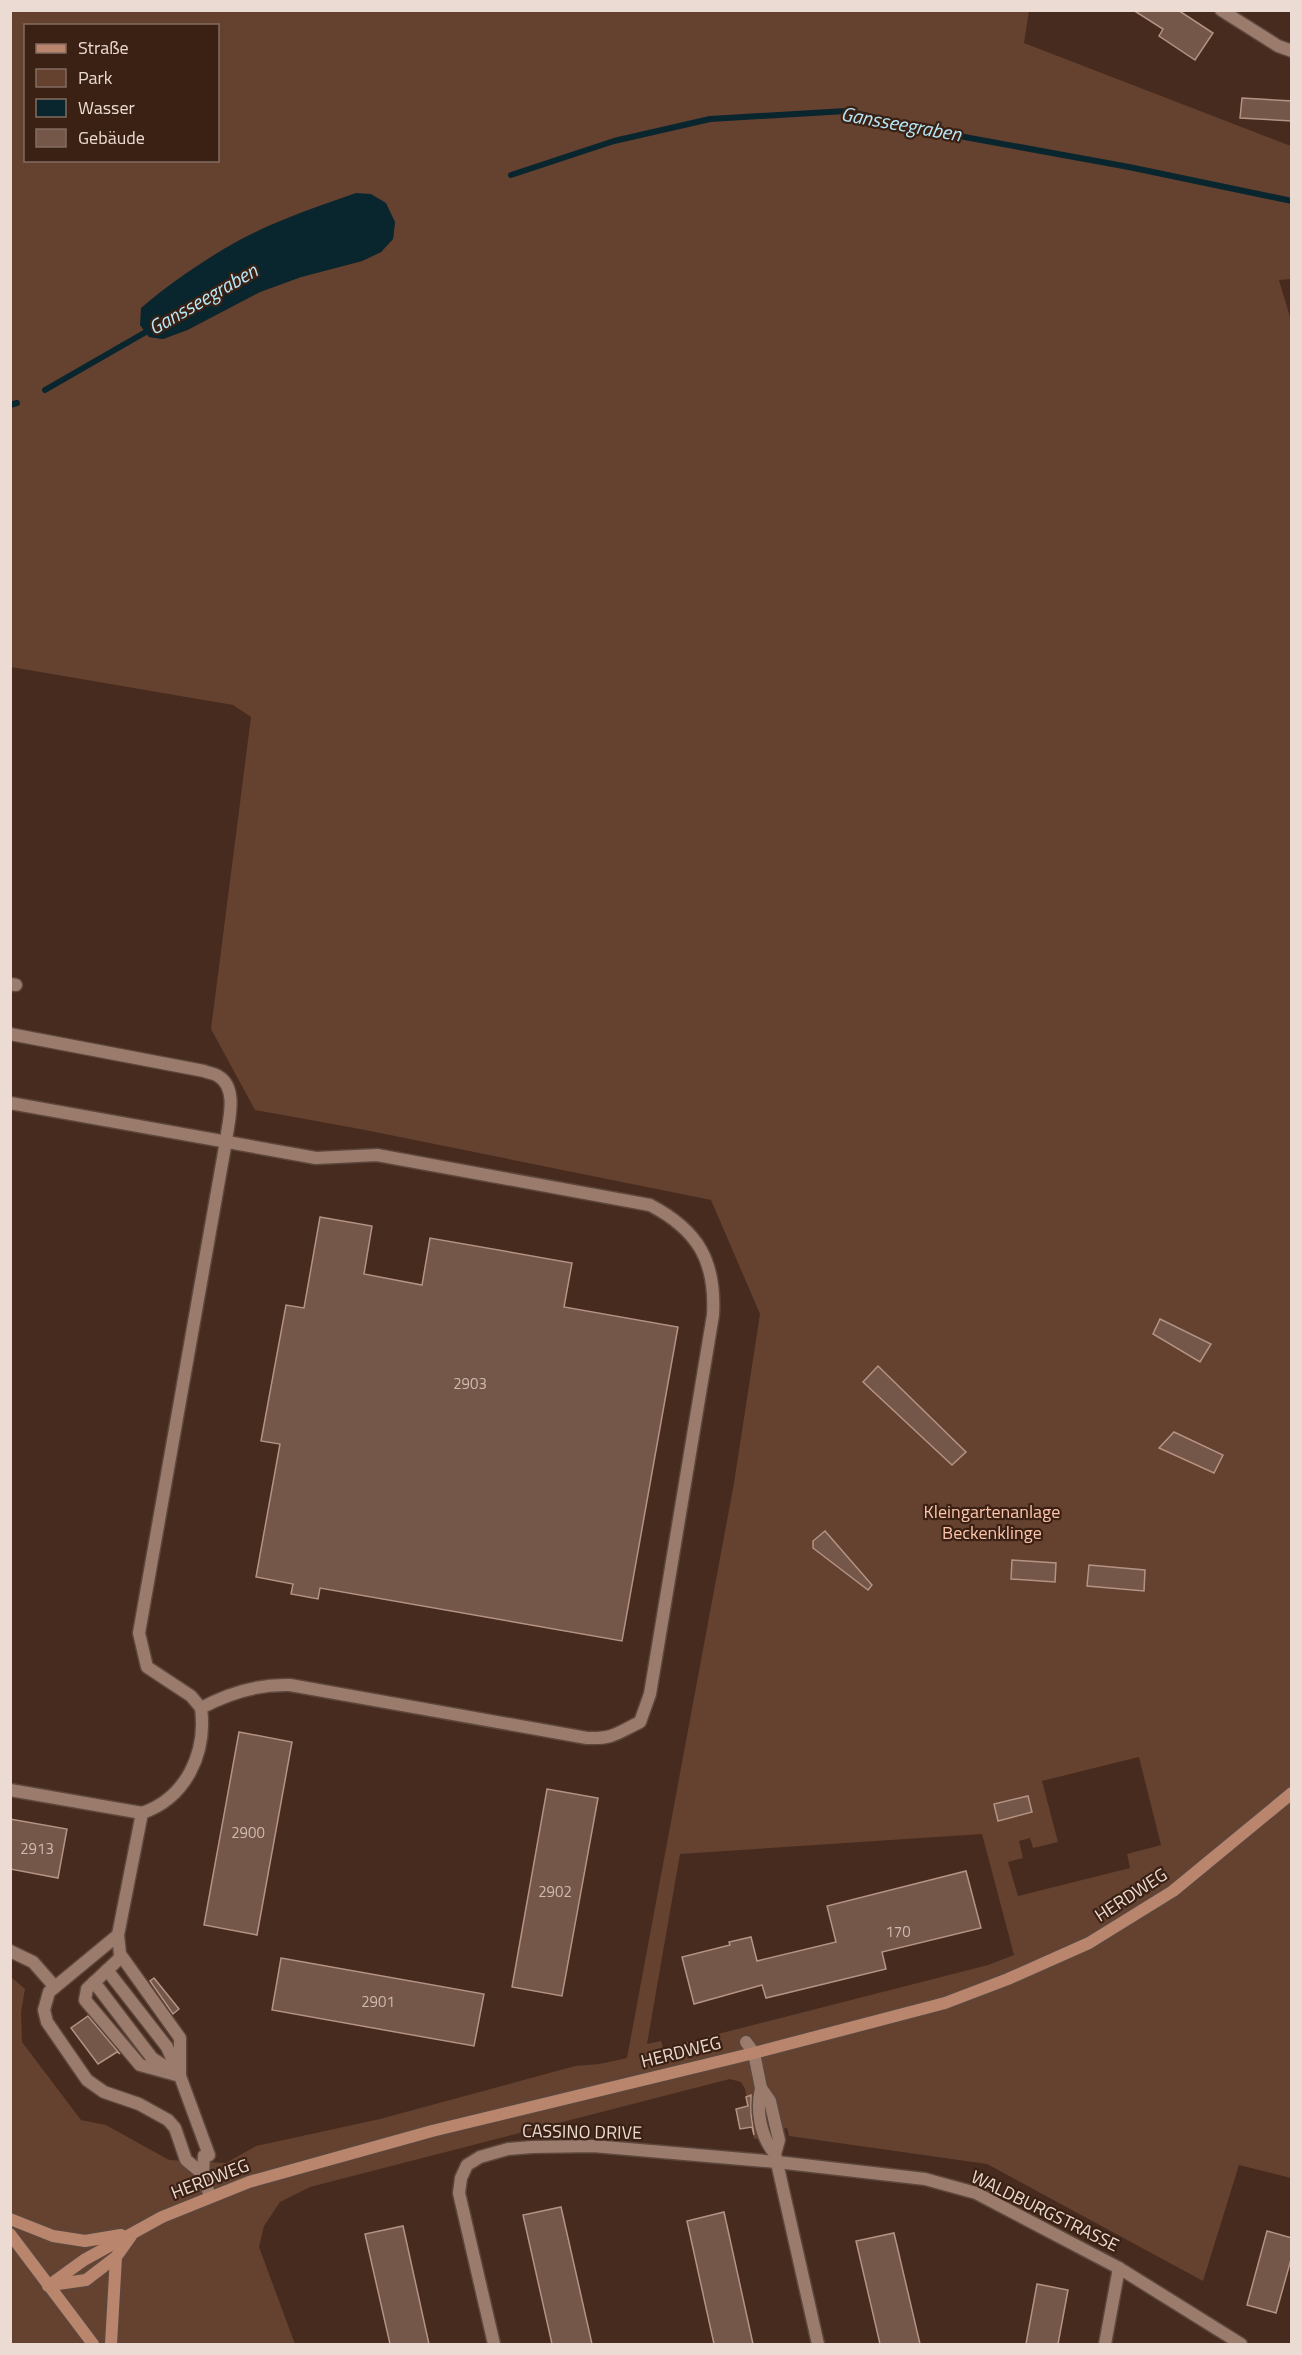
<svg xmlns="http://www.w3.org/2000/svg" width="1302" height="2355" viewBox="0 0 1302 2355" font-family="'Titillium Web',sans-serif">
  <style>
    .green { fill: #654130; fill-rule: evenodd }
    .water { fill: #09262e }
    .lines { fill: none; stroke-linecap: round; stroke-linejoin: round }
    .stream { stroke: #09262e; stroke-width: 6 }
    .building { fill: #755749; stroke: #b49384; stroke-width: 1.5 }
    .lane-casing { stroke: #5d473c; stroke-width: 15 }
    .street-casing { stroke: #5d473c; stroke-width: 15 }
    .secondary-casing { stroke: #5d473c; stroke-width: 15 }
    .lane { stroke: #9b7b6c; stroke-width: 12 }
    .street { stroke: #9b7b6c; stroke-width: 12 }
    .secondary { stroke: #b9856c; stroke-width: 12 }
    .labels { text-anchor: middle; stroke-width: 4.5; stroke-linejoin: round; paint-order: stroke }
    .number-label { font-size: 15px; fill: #cebab0 }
    .park-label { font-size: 18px; fill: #fdc5ab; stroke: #3b2114 }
    .street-label { font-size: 18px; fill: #ecdbd2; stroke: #3b2114 }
    .water-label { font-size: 20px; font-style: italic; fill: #b7e8f9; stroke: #3b2114 }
  </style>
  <rect width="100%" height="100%" fill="#462b1e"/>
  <path class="green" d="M 11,11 L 1029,11 L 1024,43 L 1291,146 L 1291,279 L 1279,280 L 1292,324 L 1291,2178 L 1239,2165 L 1203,2281 L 987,2164 L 789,2136 L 787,2128 L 771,2131 L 771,2136 L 754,2139 L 745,2089 L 741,2082 L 730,2079 L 310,2187 L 280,2202 L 264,2226 L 259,2247 L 295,2344 L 11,2344 L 10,1976 L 25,1989 L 21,2012 L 22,2042 L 81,2120 L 106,2125 L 169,2160 L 226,2163 L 256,2146 L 380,2119 L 575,2066 L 599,2064 L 627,2058 L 734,1483 L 760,1314 L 711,1200 L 360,1129 L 255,1110 L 211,1029 L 251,717 L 233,705 L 11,667 ZM 26,26 L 218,26 L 218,160 L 26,160 ZM 395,222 L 393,239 L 381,252 L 362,261 L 301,277 L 260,292 L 188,330 L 163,339 L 149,337 ZM 1139,1757 L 1161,1845 L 1127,1854 L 1130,1868 L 1018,1896 L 1008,1862 L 1023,1858 L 1019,1841 L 1030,1838 L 1033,1848 L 1058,1842 L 1042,1781 ZM 982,1834 L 1014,1955 L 988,1965 L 663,2048 L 661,2041 L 647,2044 L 680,1854 Z"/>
  <path class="water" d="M 356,193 L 371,194 L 386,203 L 395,222 L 393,239 L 381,252 L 362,261 L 301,277 L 260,292 L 187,330 L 163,339 L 149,337 L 140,325 L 141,308 C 166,286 207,258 236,242 C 274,221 316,207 356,193 Z"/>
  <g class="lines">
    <g class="stream">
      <path d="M 511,175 L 614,141 L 710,119 L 846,111 L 937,132 L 1129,167 L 1292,201"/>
      <path d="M 45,390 L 151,329"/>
      <path d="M 10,405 L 17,403"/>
    </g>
  </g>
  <g class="building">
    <path d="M 1133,10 L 1178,10 L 1213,33 L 1195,60 L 1159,36 L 1163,29 Z"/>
    <path d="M 1242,98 L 1292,101 L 1292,121 L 1240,118 Z"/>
    <path d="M 320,1217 L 372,1226 L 364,1274 L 422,1285 L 430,1238 L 572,1263 L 564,1307 L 678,1327 L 622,1641 L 320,1588 L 318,1599 L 291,1594 L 293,1584 L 256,1577 L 280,1444 L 261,1441 L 286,1305 L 304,1308 Z"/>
    <path d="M 1160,1319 L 1211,1344 L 1200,1362 L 1153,1334 Z"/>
    <path d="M 878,1366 L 966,1452 L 952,1465 L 863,1382 Z"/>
    <path d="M 1174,1432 L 1223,1455 L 1214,1473 L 1159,1448 Z"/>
    <path d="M 825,1531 L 872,1585 L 868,1590 L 813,1548 L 813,1541 Z"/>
    <path d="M 1012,1560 L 1056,1563 L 1055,1582 L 1011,1579 Z"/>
    <path d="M 1089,1565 L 1145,1570 L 1144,1591 L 1087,1586 Z"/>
    <path d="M 239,1732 L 292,1742 L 257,1935 L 204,1925 Z"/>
    <path d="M 547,1789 L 598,1798 L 562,1996 L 512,1987 Z"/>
    <path d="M 1028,1796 L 1032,1812 L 998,1821 L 994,1804 Z"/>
    <path d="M 10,1819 L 67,1829 L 58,1878 L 10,1869 Z"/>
    <path d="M 966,1871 L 981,1928 L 882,1952 L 886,1969 L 766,1998 L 762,1985 L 694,2004 L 682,1957 L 730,1945 L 729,1942 L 751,1937 L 757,1961 L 836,1942 L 827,1906 Z"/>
    <path d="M 281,1958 L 484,1994 L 474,2046 L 272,2010 Z"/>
    <path d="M 154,1978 L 179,2009 L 173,2014 L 150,1981 Z"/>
    <path d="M 88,2016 L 120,2054 L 117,2052 L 98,2064 L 71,2028 Z"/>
    <path d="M 751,2095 L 751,2114 L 754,2135 L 752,2127 L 740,2129 L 736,2109 L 748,2106 L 746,2097 Z"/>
    <path d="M 561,2207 L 592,2344 L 552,2344 L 523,2215 Z"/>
    <path d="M 724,2212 L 753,2344 L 714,2344 L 687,2221 Z"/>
    <path d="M 403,2226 L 429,2344 L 390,2344 L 365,2234 Z"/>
    <path d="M 1267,2231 L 1292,2238 L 1292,2256 L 1276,2313 L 1247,2305 Z"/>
    <path d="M 894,2233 L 920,2344 L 880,2344 L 856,2241 Z"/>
    <path d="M 1037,2284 L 1068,2290 L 1058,2344 L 1026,2344 Z"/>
  </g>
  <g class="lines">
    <defs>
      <g id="lane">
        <path d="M 10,984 L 16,985"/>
        <path d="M 10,1034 L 204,1071 C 208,1073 214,1073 218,1076 C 239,1088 228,1122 226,1141 L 139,1633 L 147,1667 L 191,1696 L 201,1708"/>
        <path d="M 10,1103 L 316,1158 L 377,1155 L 650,1205 C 698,1230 716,1261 713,1315 L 650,1694 L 640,1722 C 617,1733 614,1739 587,1738 L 290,1685 C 258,1684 229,1693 201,1708 C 207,1753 186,1798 142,1813"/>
        <path d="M 10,1790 L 142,1813 L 118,1935 L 120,1954 L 180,2038 L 180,2076 L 209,2155 L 204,2156 L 203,2174 L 210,2197"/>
        <path d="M 118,1935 L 49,1992 L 44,2010 L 47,2022 L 87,2080 L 104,2092 L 139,2104 L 168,2120 L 175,2128 L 186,2160 L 203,2174"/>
        <path d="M 10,1951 L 33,1962 L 55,1987"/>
        <path d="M 120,1954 L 119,1959 L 87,1989 L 85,2000 L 140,2065 L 180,2076"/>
        <path d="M 107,1970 L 167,2047 L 178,2072"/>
        <path d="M 94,1982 L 152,2058 L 171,2070"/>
        <path d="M 746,2042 L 754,2053"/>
      </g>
      <g id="street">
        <path d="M 1221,10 L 1278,46 L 1292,51"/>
        <path d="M 754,2053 L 761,2088 L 770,2101 L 779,2140 L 775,2154 L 818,2344"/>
        <path d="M 761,2088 C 756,2110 760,2136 775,2154"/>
        <path d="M 494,2344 L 459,2193 L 461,2178 L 467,2165 L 480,2157 L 508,2149 L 532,2147 L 593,2146 L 777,2162 L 925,2179 L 976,2193 L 1119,2268 L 1241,2344"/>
        <path d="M 1105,2344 L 1119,2268"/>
      </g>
      <g id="secondary">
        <path d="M 10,2219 L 53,2236 L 85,2241 L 121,2235"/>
        <path d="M 10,2234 L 93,2344"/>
        <path d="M 51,2285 L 86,2280 L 116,2257 L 131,2236"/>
        <path d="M 48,2286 L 84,2260 L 162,2217 L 249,2182 L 432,2131 L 754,2053 L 945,2003 L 1008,1979 L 1089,1943 L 1173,1891 L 1292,1793"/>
        <path d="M 111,2344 L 116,2257"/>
      </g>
    </defs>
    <use href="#lane" class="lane-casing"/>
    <use href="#street" class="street-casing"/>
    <use href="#secondary" class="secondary-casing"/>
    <use href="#lane" class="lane"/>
    <use href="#street" class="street"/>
    <use href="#secondary" class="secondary"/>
  </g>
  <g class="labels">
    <g class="number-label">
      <text x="470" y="1389">2903</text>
      <text x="248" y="1838">2900</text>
      <text x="37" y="1854">2913</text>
      <text x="555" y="1897">2902</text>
      <text x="898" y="1937">170</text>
      <text x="378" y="2007">2901</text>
    </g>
    <g class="park-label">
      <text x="992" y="1518">Kleingartenanlage<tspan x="992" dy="21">Beckenklinge</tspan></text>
    </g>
    <g class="street-label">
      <text transform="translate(1131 1895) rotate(-33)" y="6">HERDWEG</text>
      <text transform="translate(681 2052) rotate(-14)" y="6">HERDWEG</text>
      <text transform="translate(582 2132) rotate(1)" y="6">CASSINO DRIVE</text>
      <text transform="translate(210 2179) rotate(-21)" y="6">HERDWEG</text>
      <text transform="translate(1045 2211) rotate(26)" y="6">WALDBURGSTRASSE</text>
    </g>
    <g class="water-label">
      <text transform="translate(901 124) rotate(10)" y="7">Gansseegraben</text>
      <text transform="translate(203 299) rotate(-30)" y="7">Gansseegraben</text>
    </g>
  </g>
  <rect width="1302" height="2355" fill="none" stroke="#ecdbd2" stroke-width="24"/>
  <rect x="24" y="24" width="195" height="138" fill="#3b2114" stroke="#826b60" stroke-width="1.5"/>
  <rect x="36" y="44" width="30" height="9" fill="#b9856c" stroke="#826b60" stroke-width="1.5"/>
  <text x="78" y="54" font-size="18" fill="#ecdbd2">Straße</text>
  <rect x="36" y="69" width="30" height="18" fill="#654130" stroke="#826b60" stroke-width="1.5"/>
  <text x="78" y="84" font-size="18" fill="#ecdbd2">Park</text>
  <rect x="36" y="99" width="30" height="18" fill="#09262e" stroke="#826b60" stroke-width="1.5"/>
  <text x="78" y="114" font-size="18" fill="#ecdbd2">Wasser</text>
  <rect x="36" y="129" width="30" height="18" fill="#755749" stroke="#826b60" stroke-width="1.5"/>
  <text x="78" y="144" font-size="18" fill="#ecdbd2">Gebäude</text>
</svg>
